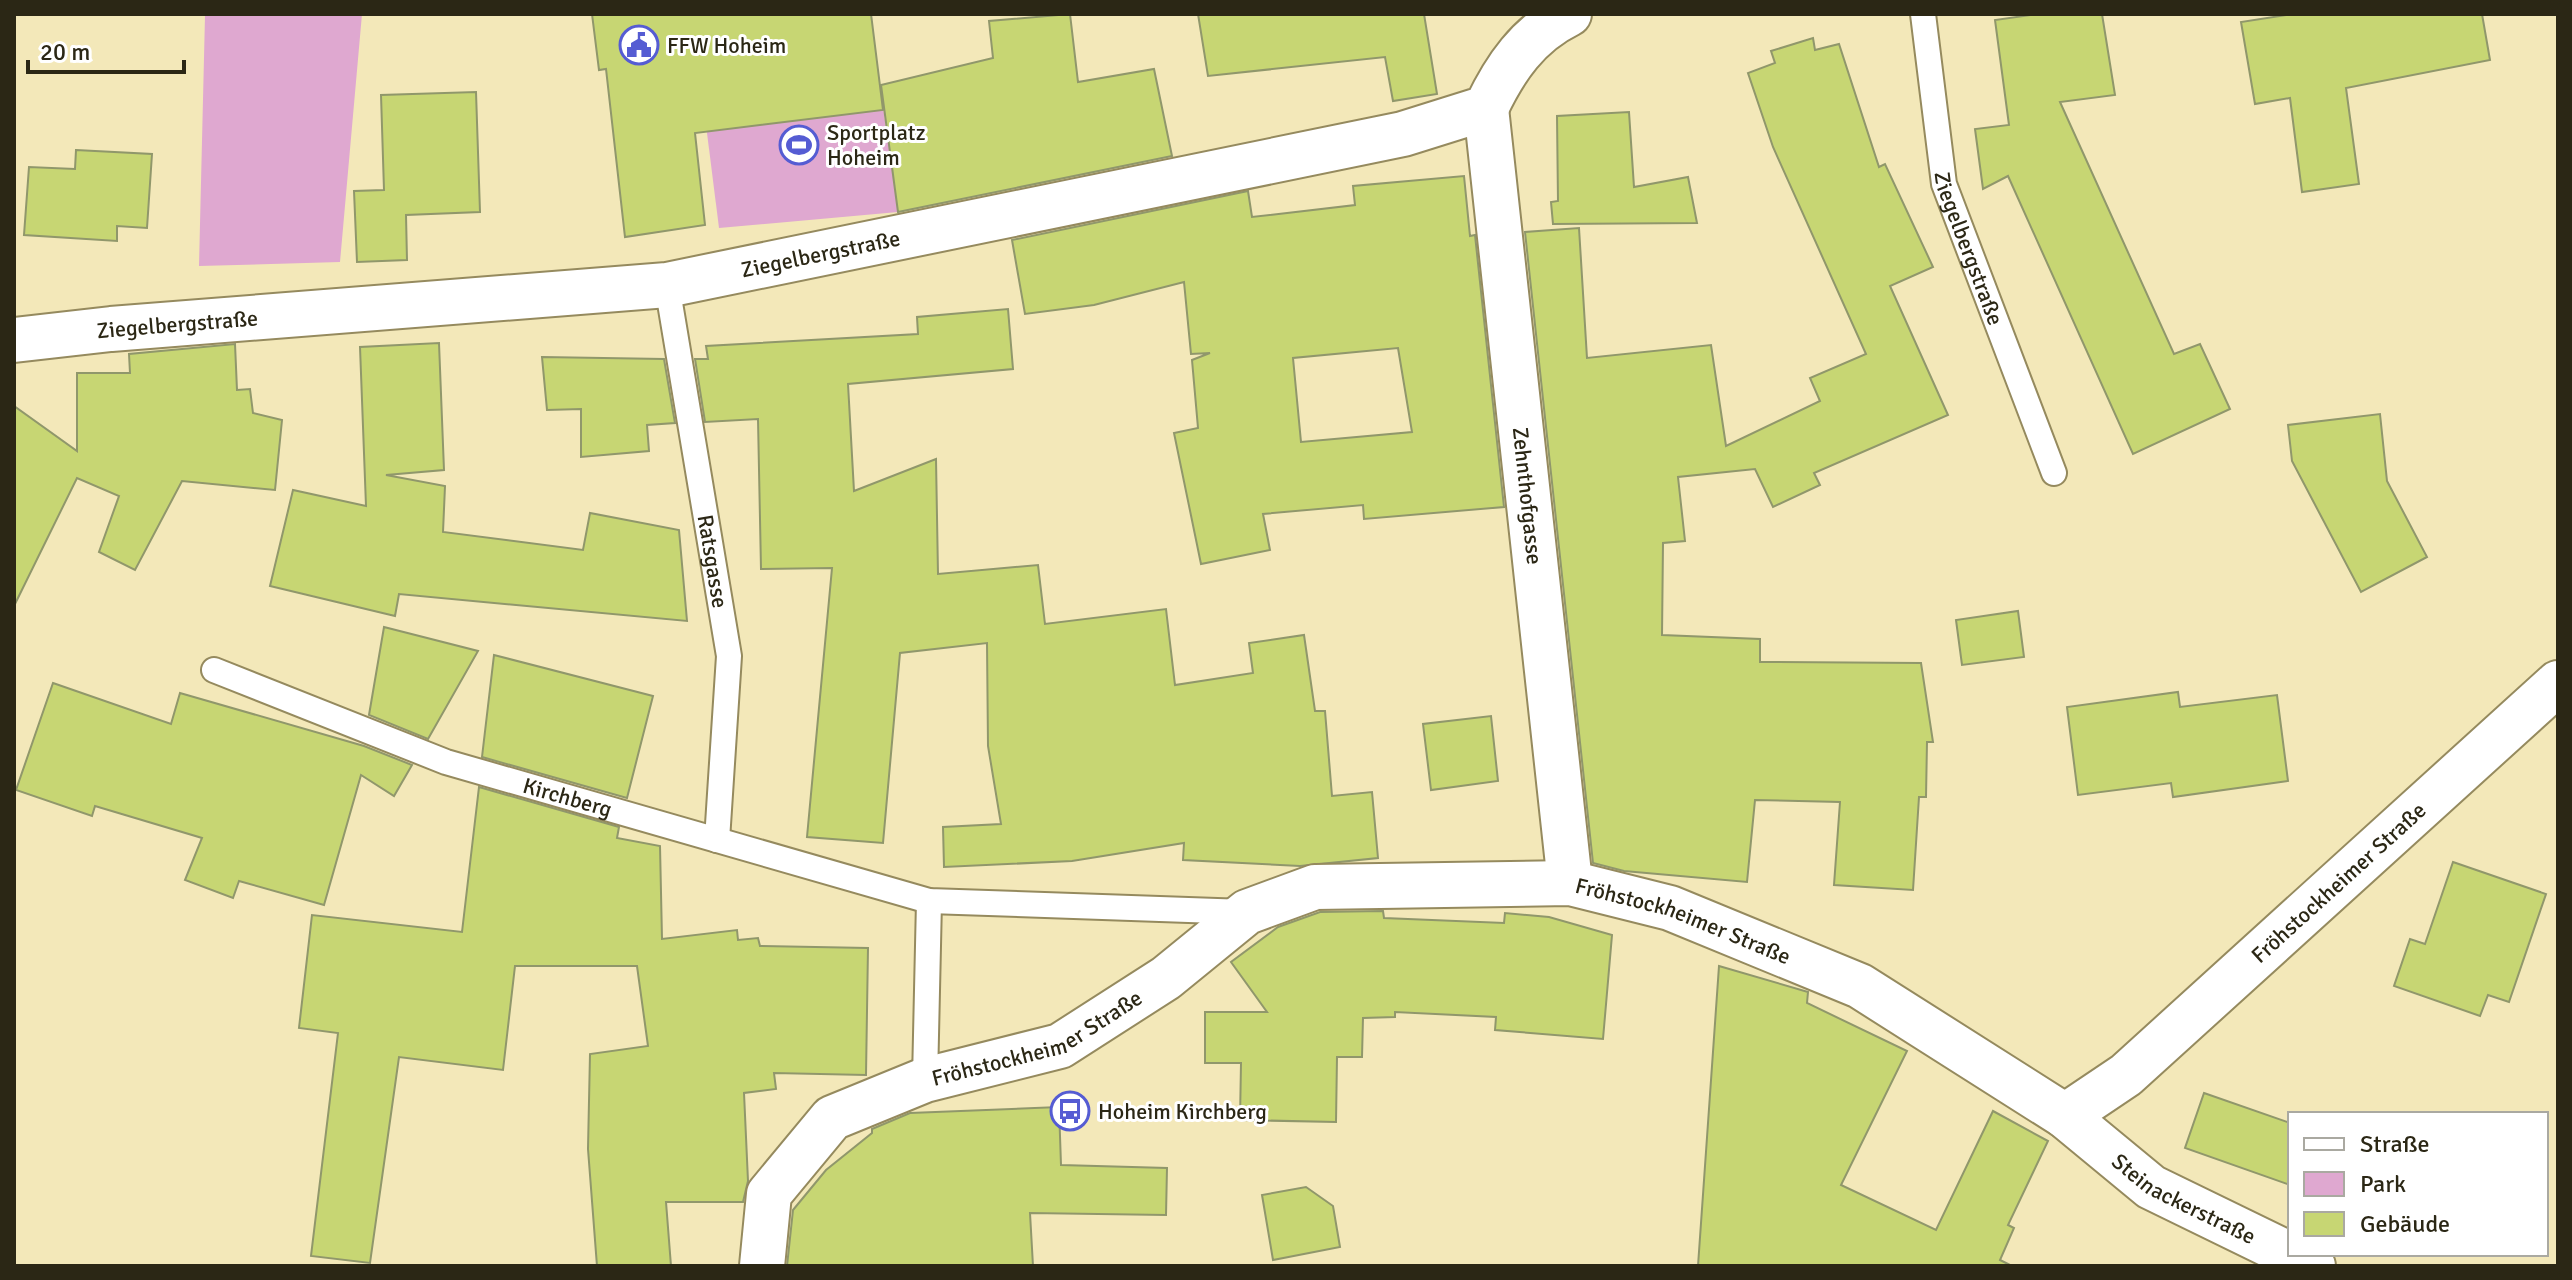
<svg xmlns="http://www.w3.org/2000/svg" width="2572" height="1280" viewBox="0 0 2572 1280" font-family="Signika,sans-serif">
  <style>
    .green { fill: #dfa8d0 }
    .building { fill: #c7d673; stroke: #90976b; stroke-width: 2; fill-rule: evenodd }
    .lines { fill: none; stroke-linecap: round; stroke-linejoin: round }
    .lane-casing { stroke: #958a5e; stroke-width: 28 }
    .street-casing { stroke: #958a5e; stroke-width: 48 }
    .lane { stroke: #fff; stroke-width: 24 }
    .street { stroke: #fff; stroke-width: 44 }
    .labels { text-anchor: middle; stroke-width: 6; stroke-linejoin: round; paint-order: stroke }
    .poi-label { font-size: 22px; fill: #2b2715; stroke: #fff; text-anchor: start }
    .street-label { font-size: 22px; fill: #2b2715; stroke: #fff }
  </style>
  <rect width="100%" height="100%" fill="#f3e8b9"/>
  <g class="green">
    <path d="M 162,14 L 362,14 L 340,262 L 199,266 L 205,16 Z"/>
    <path d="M 692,14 L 879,79 L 898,212 L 719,228 Z"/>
  </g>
  <g class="building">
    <path d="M 592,14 L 871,14 L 883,110 L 695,133 L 705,225 L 625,237 L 606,69 L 599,70 Z"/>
    <path d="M 1070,14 L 1078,82 L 1154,69 L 1172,156 L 898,212 L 881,85 L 993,58 L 989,21 Z"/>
    <path d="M 1198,14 L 1424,14 L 1437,94 L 1393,101 L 1385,57 L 1208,76 Z"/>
    <path d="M 2038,14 L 2102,14 L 2115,95 L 2060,102 L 2174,354 L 2200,344 L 2230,409 L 2133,454 L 2008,176 L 1983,189 L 1975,129 L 2009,125 L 1995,20 Z"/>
    <path d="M 2293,14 L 2482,14 L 2490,60 L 2346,88 L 2359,184 L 2302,192 L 2290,98 L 2255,104 L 2241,22 Z"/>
    <path d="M 1813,38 L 1815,50 L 1839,44 L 1879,167 L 1885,164 L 1933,267 L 1890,286 L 1948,415 L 1814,473 L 1820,485 L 1773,507 L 1755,469 L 1678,477 L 1685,541 L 1663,543 L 1662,635 L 1760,639 L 1760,662 L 1921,663 L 1933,742 L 1927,742 L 1926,797 L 1919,797 L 1913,890 L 1834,885 L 1840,802 L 1755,800 L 1747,882 L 1624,871 L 1593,863 L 1525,232 L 1579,228 L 1587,358 L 1711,345 L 1726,446 L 1820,401 L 1810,378 L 1866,354 L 1773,147 L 1748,73 L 1775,63 L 1771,51 Z"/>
    <path d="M 476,92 L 480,212 L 406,215 L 407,260 L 357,262 L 354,191 L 384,190 L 381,95 Z"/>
    <path d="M 1629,112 L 1634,187 L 1688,177 L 1697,223 L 1553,224 L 1551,202 L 1558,201 L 1557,116 Z"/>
    <path d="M 76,150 L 152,154 L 147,228 L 117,226 L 117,241 L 24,235 L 29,167 L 75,169 Z"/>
    <path d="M 1464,176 L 1470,236 L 1475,235 L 1504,507 L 1364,519 L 1363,505 L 1263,514 L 1270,550 L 1201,564 L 1174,433 L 1198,428 L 1192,360 L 1210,353 L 1191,354 L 1184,282 L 1094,305 L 1025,314 L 1012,240 L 1248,191 L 1252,217 L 1355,205 L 1353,186 ZM 1398,348 L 1412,432 L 1301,442 L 1293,358 Z"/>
    <path d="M 1008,309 L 1013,369 L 848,384 L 854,491 L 936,459 L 938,574 L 1038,565 L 1045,624 L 1166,609 L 1175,685 L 1253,673 L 1249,643 L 1304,635 L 1315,711 L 1325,711 L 1332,796 L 1372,792 L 1378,858 L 1300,866 L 1183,860 L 1184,843 L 1072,861 L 944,867 L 943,827 L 1001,824 L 988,746 L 987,643 L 900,653 L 883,843 L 807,837 L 832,568 L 761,569 L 758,419 L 705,422 L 695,359 L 708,359 L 706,346 L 918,334 L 917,317 Z"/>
    <path d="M 439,343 L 444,470 L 386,475 L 445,486 L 443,532 L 583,550 L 590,513 L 679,530 L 687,621 L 399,594 L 395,616 L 270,586 L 293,490 L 366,506 L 360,347 Z"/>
    <path d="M 235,344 L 237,390 L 250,389 L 253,413 L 282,420 L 275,490 L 182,481 L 135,570 L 99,552 L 119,496 L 77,478 L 14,606 L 14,406 L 77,451 L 77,373 L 130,373 L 129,354 Z"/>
    <path d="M 542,357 L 664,359 L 675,423 L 647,425 L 649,451 L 581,457 L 581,409 L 547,410 Z"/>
    <path d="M 2380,414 L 2387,481 L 2427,557 L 2361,592 L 2292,461 L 2288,425 Z"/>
    <path d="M 2018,611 L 2024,657 L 1962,665 L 1956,620 Z"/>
    <path d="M 384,627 L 478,651 L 428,739 L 369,715 Z"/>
    <path d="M 494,655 L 653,696 L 627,798 L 482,757 Z"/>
    <path d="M 53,683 L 171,724 L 180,693 L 364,746 L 412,765 L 394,796 L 361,775 L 324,905 L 239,881 L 233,898 L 185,880 L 202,838 L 95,806 L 92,816 L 16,790 Z"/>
    <path d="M 2178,692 L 2180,707 L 2277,695 L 2288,781 L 2173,797 L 2171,783 L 2078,795 L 2067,707 Z"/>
    <path d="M 1491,716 L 1498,781 L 1431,790 L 1423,724 Z"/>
    <path d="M 479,787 L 619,827 L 617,838 L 660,846 L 662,939 L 737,930 L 738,940 L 758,938 L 760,946 L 868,948 L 866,1075 L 774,1073 L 776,1089 L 744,1093 L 748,1181 L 743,1202 L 666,1202 L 671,1266 L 597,1266 L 588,1149 L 590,1054 L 648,1046 L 637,966 L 515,966 L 503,1070 L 399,1057 L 370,1263 L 311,1256 L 338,1033 L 299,1028 L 312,915 L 462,932 Z"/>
    <path d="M 2453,862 L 2546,894 L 2509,1002 L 2488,995 L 2480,1016 L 2394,986 L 2410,939 L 2425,944 Z"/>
    <path d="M 1383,911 L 1384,918 L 1504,923 L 1505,913 L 1549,917 L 1612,935 L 1603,1039 L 1495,1030 L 1496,1017 L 1395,1012 L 1395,1017 L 1363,1018 L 1362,1057 L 1337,1057 L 1336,1122 L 1240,1120 L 1241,1063 L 1205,1063 L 1205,1012 L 1267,1012 L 1231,962 L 1278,927 L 1320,912 Z"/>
    <path d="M 1719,966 L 1808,992 L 1807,1003 L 1907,1051 L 1841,1185 L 1936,1230 L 1993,1111 L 2048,1141 L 2008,1225 L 2014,1228 L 2000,1260 L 2012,1266 L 1698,1266 Z"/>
    <path d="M 2204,1093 L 2290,1123 L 2290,1185 L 2185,1148 Z"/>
    <path d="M 1059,1107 L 1061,1165 L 1167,1168 L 1166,1215 L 1030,1213 L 1033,1266 L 787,1266 L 793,1210 L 826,1170 L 872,1133 L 872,1129 L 910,1113 Z"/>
    <path d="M 1306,1187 L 1333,1206 L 1340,1247 L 1273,1260 L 1262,1195 Z"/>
  </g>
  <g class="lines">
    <defs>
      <g id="lane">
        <path id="s1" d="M 1923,14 L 1944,184 L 2054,473"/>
        <path id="s2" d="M 667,285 L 729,656 L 717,840"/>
        <path id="s3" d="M 214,670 L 446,762 L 929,901 L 1246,912"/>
        <path d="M 925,1080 L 929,901"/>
      </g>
      <g id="street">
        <path id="s4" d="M 1486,108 L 1570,883"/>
        <path id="s5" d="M 14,340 L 111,329 L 667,285 L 1403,134 L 1486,108 C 1505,68 1528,34 1569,14"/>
        <path id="s6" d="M 2065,1116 L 2151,1187 L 2313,1266"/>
        <path id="s7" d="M 762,1266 L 769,1194 L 832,1118 L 925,1080 L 1060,1046 L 1166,978 L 1247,912 L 1315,887 L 1570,883 L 1670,908 L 1860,986 L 2065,1116 L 2126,1075 L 2558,683"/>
      </g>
    </defs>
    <use href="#lane" class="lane-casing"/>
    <use href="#street" class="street-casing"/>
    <use href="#lane" class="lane"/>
    <use href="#street" class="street"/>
  </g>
  <defs>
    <symbol id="civic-ring" viewBox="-11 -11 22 22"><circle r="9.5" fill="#fff" stroke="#555cd3" stroke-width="1.5"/><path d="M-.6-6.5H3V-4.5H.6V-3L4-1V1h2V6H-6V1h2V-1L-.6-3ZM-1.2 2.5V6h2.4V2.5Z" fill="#555cd3"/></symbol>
    <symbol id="stadium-ring" viewBox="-11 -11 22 22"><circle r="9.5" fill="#fff" stroke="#555cd3" stroke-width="1.5"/><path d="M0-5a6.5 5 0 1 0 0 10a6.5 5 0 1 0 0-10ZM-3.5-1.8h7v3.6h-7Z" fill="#555cd3"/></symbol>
    <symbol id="bus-ring" viewBox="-11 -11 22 22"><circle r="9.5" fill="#fff" stroke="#555cd3" stroke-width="1.5"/><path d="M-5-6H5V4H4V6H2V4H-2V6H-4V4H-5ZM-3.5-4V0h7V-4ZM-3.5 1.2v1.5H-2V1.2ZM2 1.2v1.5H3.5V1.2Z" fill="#555cd3"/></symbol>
  </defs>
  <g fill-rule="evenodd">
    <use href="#civic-ring" x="617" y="23" width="44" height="44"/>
    <use href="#stadium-ring" x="777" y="123" width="44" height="44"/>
    <use href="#bus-ring" x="1048" y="1089" width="44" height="44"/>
  </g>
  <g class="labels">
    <g class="poi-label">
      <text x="667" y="53">FFW Hoheim</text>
      <text x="827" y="140">Sportplatz<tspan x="827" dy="25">Hoheim</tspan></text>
      <text x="1098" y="1119">Hoheim Kirchberg</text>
    </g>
    <g class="street-label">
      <text dy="8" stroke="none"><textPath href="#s1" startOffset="240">Ziegelbergstraße</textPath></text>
      <text dy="8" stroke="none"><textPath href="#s5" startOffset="812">Ziegelbergstraße</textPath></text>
      <text dy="8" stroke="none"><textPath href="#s5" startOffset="164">Ziegelbergstraße</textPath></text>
      <text dy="8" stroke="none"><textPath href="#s4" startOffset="390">Zehnthofgasse</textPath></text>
      <text dy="8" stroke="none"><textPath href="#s2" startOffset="280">Ratsgasse</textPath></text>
      <text dy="8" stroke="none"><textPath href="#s3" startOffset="376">Kirchberg</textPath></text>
      <text dy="8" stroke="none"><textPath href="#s7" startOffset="1880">Fröhstockheimer Straße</textPath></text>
      <text dy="8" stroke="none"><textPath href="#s7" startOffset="1088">Fröhstockheimer Straße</textPath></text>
      <text dy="8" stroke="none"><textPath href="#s7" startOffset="392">Fröhstockheimer Straße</textPath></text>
      <text dy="8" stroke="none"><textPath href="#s6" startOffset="146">Steinackerstraße</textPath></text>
    </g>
  </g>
  <rect width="2572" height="1280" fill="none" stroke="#2b2715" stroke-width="32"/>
  <rect x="2288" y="1112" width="260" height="144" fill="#ffffff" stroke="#aaa9a1" stroke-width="2"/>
  <rect x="2304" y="1138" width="40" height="12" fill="#ffffff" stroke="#aaa9a1" stroke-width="2"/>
  <text x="2360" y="1152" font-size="24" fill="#2b2715">Straße</text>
  <rect x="2304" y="1172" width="40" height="24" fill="#dfa8d0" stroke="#aaa9a1" stroke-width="2"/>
  <text x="2360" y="1192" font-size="24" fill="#2b2715">Park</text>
  <rect x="2304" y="1212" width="40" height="24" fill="#c7d673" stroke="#aaa9a1" stroke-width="2"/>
  <text x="2360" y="1232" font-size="24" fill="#2b2715">Gebäude</text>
  <path d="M28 60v12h156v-12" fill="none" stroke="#2b2715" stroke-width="4"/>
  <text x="40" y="60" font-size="24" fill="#2b2715" stroke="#ffffff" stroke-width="6" paint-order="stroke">20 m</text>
</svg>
